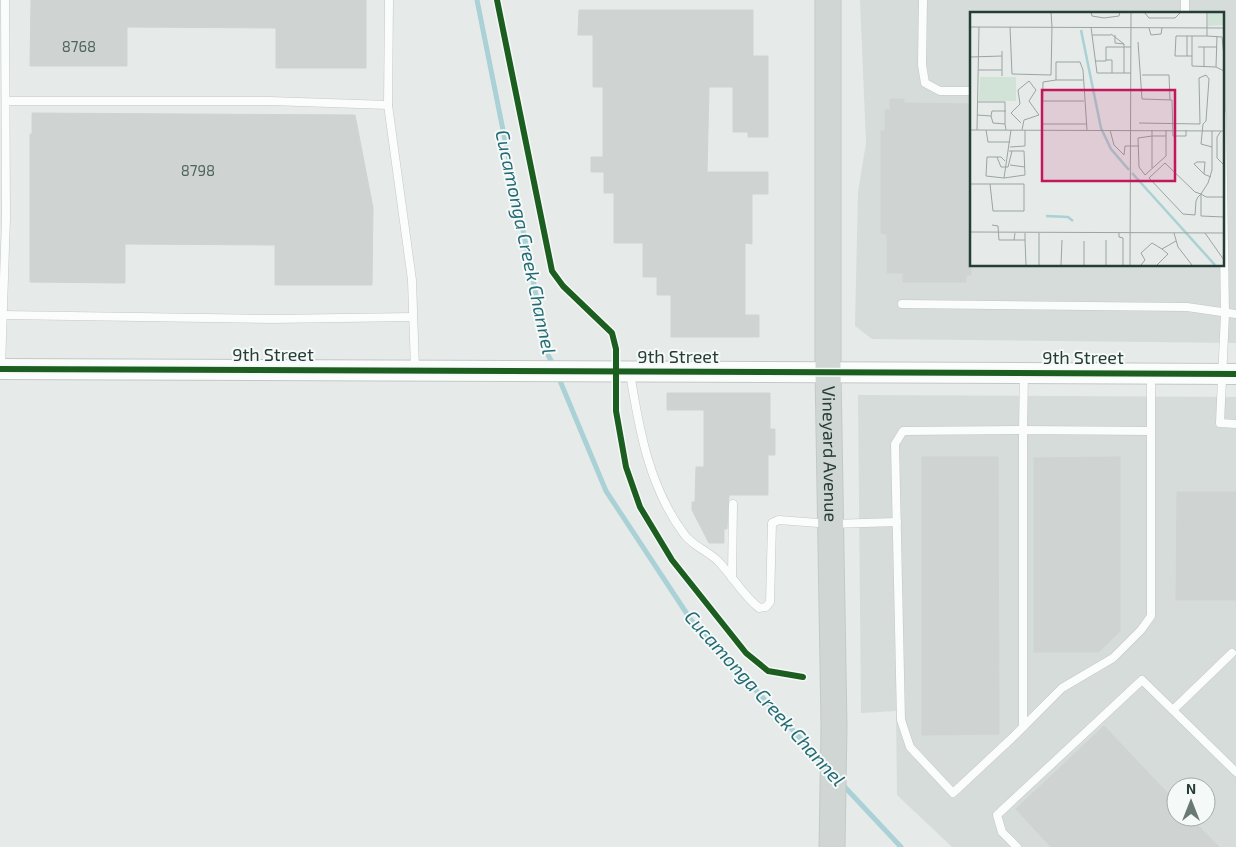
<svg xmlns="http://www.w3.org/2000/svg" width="1236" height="847" viewBox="0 0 1236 847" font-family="'Exo 2',sans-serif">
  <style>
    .built { fill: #d5dcd9; fill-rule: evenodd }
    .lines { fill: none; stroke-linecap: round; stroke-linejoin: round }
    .stream { stroke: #aad1d5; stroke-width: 5 }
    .building { fill: #cfd4d2; stroke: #cfd4d2 }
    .service-casing { stroke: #c3c8c6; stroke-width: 9 }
    .tertiary-casing { stroke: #c3c8c6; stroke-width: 22 }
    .primary-casing { stroke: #c2cac7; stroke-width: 27 }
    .service { stroke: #fbfcfc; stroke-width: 8 }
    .tertiary { stroke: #fbfcfc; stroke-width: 20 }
    .primary { stroke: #cfd6d4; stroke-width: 25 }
    .cycleway-casing { stroke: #f5f9f7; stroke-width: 9 }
    .cycleway { stroke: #1b5e20; stroke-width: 6 }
    .labels { text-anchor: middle; stroke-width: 4; stroke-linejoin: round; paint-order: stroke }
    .number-label { font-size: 15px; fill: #50645e }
    .street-label { font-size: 18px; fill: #253d36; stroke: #f5f9f7 }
    .water-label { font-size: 19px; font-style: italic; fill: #236a75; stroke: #f5f9f7 }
    .inset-river { fill: none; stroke: #aad1d5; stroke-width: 2.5 }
    .inset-road { fill: none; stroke: #99a5a1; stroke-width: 1 }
    .view { fill: #c2185b; fill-opacity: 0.15; stroke: #c2185b; stroke-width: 2.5 }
    .inset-edge { fill: none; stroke: #253d36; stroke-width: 2.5 }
  </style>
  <rect width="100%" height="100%" fill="#e6ebe9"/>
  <g class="built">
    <path d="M 860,0 L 1236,0 L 1236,343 L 872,339 L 855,326 L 858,192 L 866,143 ZM 971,14 L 1222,14 L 1222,265 L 971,265 Z"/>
    <path d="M 858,395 L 1236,397 L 1236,847 L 952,847 L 897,795 L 896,711 L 861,713 ZM 1176,787 L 1206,787 L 1206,817 L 1176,817 Z"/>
  </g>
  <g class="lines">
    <g class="stream">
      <path d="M 477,0 L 548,355 L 554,366"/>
      <path d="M 558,376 L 606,491 L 691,620 L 825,765"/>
      <path d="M 841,783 L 901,847"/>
    </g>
  </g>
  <g class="building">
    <path d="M 31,0 L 366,0 L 366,68 L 276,68 L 276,28 L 127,27 L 127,66 L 30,66 Z"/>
    <path d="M 579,10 L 753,10 L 753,56 L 768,56 L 768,137 L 748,137 L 748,132 L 733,132 L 733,87 L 709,87 L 707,172 L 768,172 L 768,194 L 752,194 L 752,244 L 745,243 L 745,315 L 759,315 L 759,337 L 671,337 L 671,295 L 657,295 L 657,277 L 643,277 L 643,243 L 614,243 L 614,193 L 604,193 L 604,172 L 591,172 L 591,157 L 603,157 L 603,87 L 593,87 L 593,35 L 578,35 Z"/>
    <path d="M 890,99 L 904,99 L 904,103 L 971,104 L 971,275 L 966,275 L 966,282 L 903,282 L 903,273 L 887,273 L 887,234 L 881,233 L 881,131 L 885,131 L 885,110 L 890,110 Z"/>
    <path d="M 32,113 L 355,115 L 373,208 L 372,285 L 275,285 L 275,245 L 125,244 L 125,283 L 30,282 L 30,134 L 32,134 Z"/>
    <path d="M 667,393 L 770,393 L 770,429 L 775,429 L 775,455 L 768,455 L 768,495 L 729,495 L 727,529 L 724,529 L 724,543 L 709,543 L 692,510 L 692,502 L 695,502 L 696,467 L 704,467 L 704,410 L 667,410 Z"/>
    <path d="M 922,457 L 998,457 L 999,734 L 922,735 Z"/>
    <path d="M 1120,457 L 1120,631 L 1099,652 L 1034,652 L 1034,458 Z"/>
    <path d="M 1177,492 L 1236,492 L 1236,600 L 1176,600 Z"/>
    <path d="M 1104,726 L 1176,802 L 1176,817 L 1190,817 L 1219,847 L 1051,847 L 1016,809 Z"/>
  </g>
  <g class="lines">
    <defs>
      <g id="service">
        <path d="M 389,0 L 388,105 L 412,280 L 415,369"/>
        <path d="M 923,0 L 922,65 L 925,83 L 940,91 L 971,91"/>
        <path d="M 1185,0 L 1185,14"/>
        <path d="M 6,101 L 270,101 L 388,105"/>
        <path d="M 1222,114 L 1225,314 L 1220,423 L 1236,424"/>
        <path d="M 902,304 L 1187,307 L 1236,314"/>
        <path d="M 3,315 L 272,319 L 413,317"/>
        <path d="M 1,367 L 6,218 L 5,0"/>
        <path d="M 630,373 C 639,429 649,487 684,534 C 692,546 709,551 719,562 C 733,577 743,595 759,608 L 766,607 L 770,602 L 772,523 L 779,520 L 831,524 L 897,522"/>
        <path d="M 1024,373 L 1023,430 L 903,431 L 895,444 L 901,720 L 910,747 L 953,793 L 1012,738 L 1062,688 L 1113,658 L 1141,630 L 1151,616 L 1151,374"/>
        <path d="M 732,578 L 733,504"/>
        <path d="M 1173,710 L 1232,653"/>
        <path d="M 1023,727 L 1023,430 L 1150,431"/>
        <path d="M 1017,847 L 1002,832 L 997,815 L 1142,680 L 1236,772"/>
      </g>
      <path id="tertiary" d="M 0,369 L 1236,374"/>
      <g id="primary">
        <path id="s1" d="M 828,0 L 828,371 L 834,726 L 832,847"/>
      </g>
    </defs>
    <use href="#service" class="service-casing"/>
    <use href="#tertiary" class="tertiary-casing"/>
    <use href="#primary" class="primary-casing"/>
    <use href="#service" class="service"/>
    <use href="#tertiary" class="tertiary"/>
    <use href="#primary" class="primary"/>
    <defs>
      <g id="cycleway">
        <path d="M 497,0 L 552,271 L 563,286 L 612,333 L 616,349 L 616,411 L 626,467 L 640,507 L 672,560 L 746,653 L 768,671 L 803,677"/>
        <path d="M 0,369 L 1236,374"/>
      </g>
    </defs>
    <use href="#cycleway" class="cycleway-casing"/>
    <use href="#cycleway" class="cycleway"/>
  </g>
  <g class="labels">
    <g class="number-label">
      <text x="79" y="52">8768</text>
      <text x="198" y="176">8798</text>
    </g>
    <g class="street-label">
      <text x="273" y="361">9th Street</text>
      <text x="678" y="363">9th Street</text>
      <text x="1083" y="364">9th Street</text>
      <text dy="6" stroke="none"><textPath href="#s1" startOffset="454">Vineyard Avenue</textPath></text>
    </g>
    <g class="water-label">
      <text transform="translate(526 242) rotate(78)" y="7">Cucamonga Creek Channel</text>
      <text transform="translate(765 698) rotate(48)" y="7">Cucamonga Creek Channel</text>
    </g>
  </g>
  <g transform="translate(970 12)">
    <rect width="254" height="254" fill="#e6ebe9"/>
    <path d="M 238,0 L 254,0 L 254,13 L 238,14 ZM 10,65 L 46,65 L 46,89 L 9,89 Z" fill="#d1e3d6"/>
    <path class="inset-river" d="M 111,18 L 131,116 L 141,137 L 159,158M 162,161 L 245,253M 76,204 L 98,205 L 103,209"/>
    <path class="inset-road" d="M 81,0 L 82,15M 121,0 L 122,4 L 134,6 L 149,4 L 150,0M 174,0 L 179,6 L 205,6 L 211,0M 0,15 L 254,16M 40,15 L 42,62 L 81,63 L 82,15M 121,15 L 127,61 L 161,61M 179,16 L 181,23 L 191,22 L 192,16M 141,22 L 154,32 L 154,61M 122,23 L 141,23M 145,23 L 145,31 L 154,32M 222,24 L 222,44 L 205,44 L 206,24 L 237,24 L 237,0M 237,24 L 252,25 L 254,44M 168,30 L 172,87 L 202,88 L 203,124 L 216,124 L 216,118M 228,35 L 247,35M 32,39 L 32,64M 217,44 L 217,24M 222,44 L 222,54 L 246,55 L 254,59M 0,45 L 32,44M 136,48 L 142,48 L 142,61M 125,49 L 136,49 L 136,35 L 161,35M 234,54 L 234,35M 246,55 L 247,24M 8,58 L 32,58M 172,63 L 199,63 L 200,88M 113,68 L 86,68 L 86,50 L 110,50 L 113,58 L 117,118M 73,89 L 114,89M 7,90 L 35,90 L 35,112M 7,103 L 21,104 L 23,111 L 35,112 L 36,118M 21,104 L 22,99 L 36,99M 51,111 L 41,101 L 50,92 L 48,78 L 59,69 L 66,78 L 59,89 L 69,103 L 54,108 L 52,118M 169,111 L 230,112M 73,112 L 117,112M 230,112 L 229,66 L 236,63 L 239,67 L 236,109 L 233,112 L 231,132 L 242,135M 0,118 L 254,119M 7,118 L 9,15M 16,118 L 18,130 L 40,130M 72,118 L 73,70 L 86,68M 140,118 L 144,133 L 154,143 L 155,134 L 169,134M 182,118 L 182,124 L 168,126 L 169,155 L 175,163 L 196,144 L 196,118M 242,119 L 242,158 L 238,171 L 231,182 L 228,185 L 226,189 L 225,203 L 213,202 L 179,166 L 195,151 L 225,180 L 231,182 L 236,185 L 254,185M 251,119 L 247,125 L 247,146 L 254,153M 40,135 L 55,134 L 55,118M 27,145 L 31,155 L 38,155 L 42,139M 35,149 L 31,145 L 17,145 L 16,164 L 34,166 L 41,118M 40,153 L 55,155M 182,156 L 182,124 L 196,124M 234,162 L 235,150 L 227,150 L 224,152 L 234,162 L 236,163 L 241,165M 34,166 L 55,163 L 54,139 L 39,139M 0,172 L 54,172 L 54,199 L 23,199 L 20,172M 231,183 L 231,204 L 254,205M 22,213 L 28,214 L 29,228 L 44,228 L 45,221M 0,220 L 254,221M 149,221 L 149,225 L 153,226 L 153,253M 204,221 L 208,235 L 222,253M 235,221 L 254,248M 44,228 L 55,228 L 55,221M 55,228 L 56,253M 69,253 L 69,221M 91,253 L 92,228M 114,253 L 114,229M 136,253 L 136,228M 160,253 L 161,0M 171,253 L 175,248 L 171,241 L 182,231 L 192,237 L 206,229M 187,253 L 198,242 L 192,237"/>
    <path class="view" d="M 72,78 L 205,78 L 205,169 L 72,169 Z"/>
    <rect width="254" height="254" class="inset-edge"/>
  </g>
  <g transform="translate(1191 802)"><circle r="24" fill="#f5f9f7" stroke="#a2aeaa"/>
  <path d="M0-4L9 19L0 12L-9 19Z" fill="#697a75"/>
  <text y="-8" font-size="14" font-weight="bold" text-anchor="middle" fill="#253d36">N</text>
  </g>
</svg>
